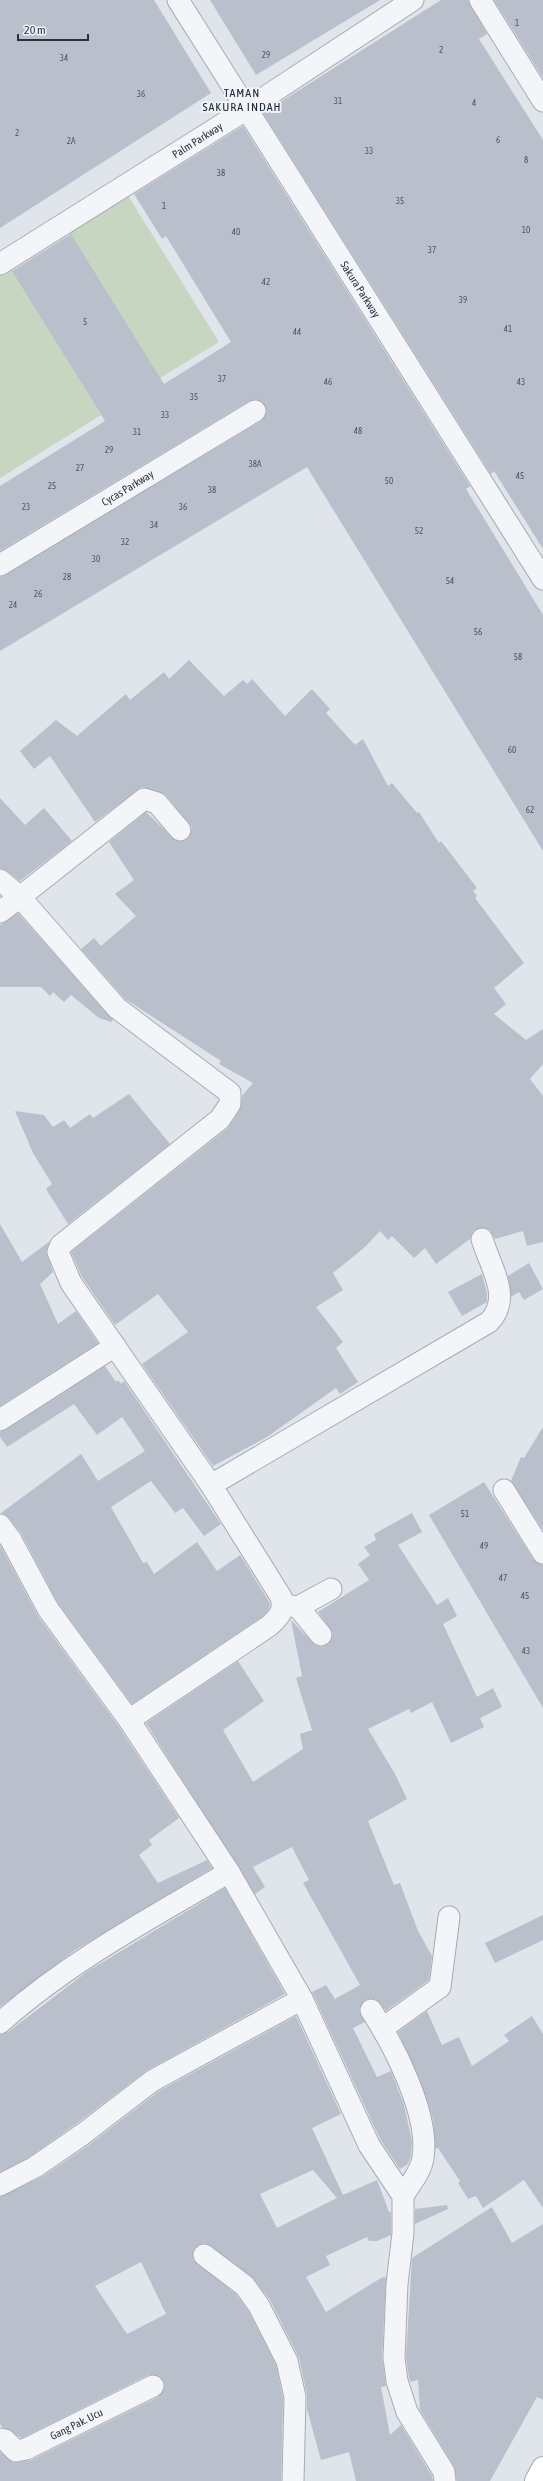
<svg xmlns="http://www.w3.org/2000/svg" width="543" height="2481" viewBox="0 0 543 2481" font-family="'Asap Condensed',sans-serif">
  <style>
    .green { fill: #c6d6c0 }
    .building { fill: #b9c0cb; fill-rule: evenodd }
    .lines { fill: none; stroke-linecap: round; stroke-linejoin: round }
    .minor-casing { stroke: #a5abb6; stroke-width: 23 }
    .primary-casing { stroke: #9ea8b8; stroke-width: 24 }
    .minor { stroke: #f3f5f8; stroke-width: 21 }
    .primary { stroke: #fff; stroke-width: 22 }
    .labels { text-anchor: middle; stroke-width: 4; stroke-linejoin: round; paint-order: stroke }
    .number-label { font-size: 9px; fill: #4c5566 }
    .street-label { font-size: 11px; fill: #273144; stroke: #f0f3f8 }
    .neighbourhood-label { font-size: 12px; letter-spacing: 1px; fill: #192235; stroke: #f0f3f8 }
  </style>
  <rect width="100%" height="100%" fill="#e0e4eb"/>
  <g class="green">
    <path d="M 127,194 L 219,342 L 160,378 L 68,230 Z"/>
    <path d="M 10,266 L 101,415 L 0,478 L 0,272 Z"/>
  </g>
  <g class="building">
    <path d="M 0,0 L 154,0 L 211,93 L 0,228 Z"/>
    <path d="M 210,0 L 380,0 L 256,75 Z"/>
    <path d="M 441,0 L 468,0 L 487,34 L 479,39 L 543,140 L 543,549 L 494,471 L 491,474 L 263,113 Z"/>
    <path d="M 494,0 L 543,0 L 543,78 Z"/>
    <path d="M 243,126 L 470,486 L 466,489 L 543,615 L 543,851 L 307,467 L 0,651 L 0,577 L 261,421 L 267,411 L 261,401 L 249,401 L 0,551 L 0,486 L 105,421 L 12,271 L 71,234 L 164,384 L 231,342 L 166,236 L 162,239 L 134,194 Z"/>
    <path d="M 189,660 L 224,696 L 243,680 L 247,684 L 252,679 L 285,716 L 312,689 L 330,709 L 326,713 L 355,745 L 363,739 L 388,786 L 392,783 L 417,813 L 419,812 L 439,843 L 441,841 L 477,888 L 473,891 L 477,896 L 475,898 L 524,963 L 494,988 L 506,1004 L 494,1014 L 526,1040 L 543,1029 L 543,1064 L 530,1079 L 543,1096 L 543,1242 L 527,1246 L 523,1231 L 495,1239 L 490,1230 L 479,1228 L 473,1231 L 470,1239 L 436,1264 L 425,1248 L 414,1258 L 392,1236 L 388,1240 L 380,1231 L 365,1247 L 333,1273 L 343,1290 L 316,1307 L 343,1342 L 336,1348 L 358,1382 L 340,1394 L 336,1388 L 267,1437 L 213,1466 L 142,1364 L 188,1332 L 158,1294 L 115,1325 L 82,1277 L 71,1252 L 228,1128 L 240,1110 L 242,1096 L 253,1083 L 219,1064 L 221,1061 L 125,999 L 81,949 L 94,938 L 101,946 L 136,916 L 115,894 L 134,880 L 109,842 L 146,812 L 176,841 L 188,839 L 192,827 L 166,795 L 142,787 L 95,822 L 50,756 L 34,769 L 20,751 L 56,720 L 77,736 L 126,694 L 130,700 L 164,672 L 169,679 Z"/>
    <path d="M 0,798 L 25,825 L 44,808 L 72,841 L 20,881 L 7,871 L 0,868 Z"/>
    <path d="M 18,913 L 113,1020 L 111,1022 L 99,1018 L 71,995 L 64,1002 L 53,992 L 50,996 L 41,987 L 0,987 L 0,925 Z"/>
    <path d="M 129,1094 L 170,1144 L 68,1224 L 46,1189 L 52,1184 L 33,1153 L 15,1111 L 44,1115 L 53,1127 L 64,1120 L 70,1128 L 90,1114 L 93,1118 Z"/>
    <path d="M 0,1224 L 22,1262 L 50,1241 L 46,1252 L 53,1272 L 40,1284 L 58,1324 L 76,1311 L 98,1343 L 0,1406 Z"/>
    <path d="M 529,1263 L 543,1289 L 524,1300 L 519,1292 L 511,1297 L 508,1276 Z"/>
    <path d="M 482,1274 L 487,1293 L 487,1302 L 462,1316 L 448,1292 Z"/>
    <path d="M 105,1366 L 116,1382 L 118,1380 L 121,1384 L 124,1381 L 221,1524 L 204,1536 L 183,1508 L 175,1513 L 151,1481 L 111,1507 L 143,1563 L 147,1562 L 154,1574 L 197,1542 L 217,1571 L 240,1555 L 270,1603 L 269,1609 L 262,1617 L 132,1704 L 58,1603 L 21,1533 L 9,1518 L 1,1513 L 81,1454 L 98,1481 L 145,1451 L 122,1417 L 97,1435 L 74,1404 L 7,1447 L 0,1437 L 0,1432 L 6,1430 Z"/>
    <path d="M 543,1427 L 543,1530 L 511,1481 L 521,1457 L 524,1458 Z"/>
    <path d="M 484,1482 L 533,1559 L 543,1565 L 543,1708 L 429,1515 Z"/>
    <path d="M 412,1513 L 422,1532 L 398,1545 L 437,1605 L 448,1598 L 457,1616 L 443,1624 L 477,1697 L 493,1688 L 502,1707 L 480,1718 L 484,1727 L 451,1743 L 432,1702 L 411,1713 L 409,1709 L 368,1729 L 395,1774 L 407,1799 L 368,1821 L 394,1885 L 400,1883 L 418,1931 L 432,1956 L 429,1980 L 386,2011 L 376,1999 L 364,2000 L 359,2010 L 365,2022 L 353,2028 L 377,2077 L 391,2071 L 404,2105 L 412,2141 L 411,2156 L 408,2164 L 400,2169 L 380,2139 L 312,1992 L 326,1985 L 335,1999 L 360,1985 L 303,1883 L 309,1880 L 292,1847 L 253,1867 L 265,1887 L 255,1894 L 146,1723 L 238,1661 L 264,1701 L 223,1730 L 253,1782 L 303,1749 L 300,1734 L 312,1730 L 296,1678 L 302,1676 L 291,1620 L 316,1646 L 323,1647 L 329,1644 L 333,1633 L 318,1612 L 369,1580 L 358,1564 L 370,1555 L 364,1547 L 376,1540 L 374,1534 Z"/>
    <path d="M 0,1545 L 38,1616 L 119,1727 L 179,1818 L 149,1840 L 152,1845 L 139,1855 L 158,1883 L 207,1860 L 212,1868 L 75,1950 L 0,2007 Z"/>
    <path d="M 225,1888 L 285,1994 L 146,2071 L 76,2124 L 29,2157 L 0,2172 L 0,2035 L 8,2032 L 88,1971 Z"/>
    <path d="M 543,1915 L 543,1940 L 495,1963 L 485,1943 Z"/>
    <path d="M 427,2011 L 442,2045 L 459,2037 L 472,2066 L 509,2041 L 504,2035 L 532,2016 L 543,2034 L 543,2208 L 524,2180 L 483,2208 L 476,2196 L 468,2199 L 458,2183 L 460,2181 L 438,2148 L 435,2149 L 433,2120 L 427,2099 L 398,2032 Z"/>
    <path d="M 296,2016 L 341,2114 L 312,2128 L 343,2195 L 377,2180 L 389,2212 L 391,2212 L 391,2235 L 377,2241 L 369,2241 L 367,2237 L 326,2256 L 330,2265 L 306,2277 L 326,2312 L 381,2278 L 386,2277 L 382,2358 L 386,2386 L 381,2387 L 390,2435 L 401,2425 L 432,2476 L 433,2481 L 356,2481 L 349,2452 L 321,2460 L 307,2409 L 307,2395 L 299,2358 L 270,2300 L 252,2277 L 205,2243 L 194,2248 L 193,2260 L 236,2294 L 249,2312 L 276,2365 L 283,2398 L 281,2481 L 0,2481 L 0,2452 L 13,2463 L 31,2460 L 158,2397 L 165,2386 L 160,2376 L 148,2375 L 22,2438 L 2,2427 L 0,2424 L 0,2197 L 42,2177 L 90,2144 L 159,2091 ZM 313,2170 L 337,2198 L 277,2228 L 260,2194 ZM 141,2262 L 166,2314 L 127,2334 L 95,2286 Z"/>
    <path d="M 447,2205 L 448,2209 L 415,2224 L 415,2209 Z"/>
    <path d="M 492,2207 L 512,2243 L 543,2224 L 543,2400 L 537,2397 L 490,2481 L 457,2481 L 454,2466 L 420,2410 L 418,2380 L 410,2382 L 409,2378 L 406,2357 L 412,2258 Z"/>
  </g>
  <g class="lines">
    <defs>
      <g id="minor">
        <path id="s1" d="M 178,0 L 543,579"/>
        <path d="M 480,0 L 543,101"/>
        <path id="s2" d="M 0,264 L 247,109 L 413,0"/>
        <path id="s3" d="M 0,565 L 255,411"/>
        <path d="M 0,880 L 20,897 L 144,799 L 157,803 L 180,830"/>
        <path d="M 0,912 L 20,897 L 117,1008 L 230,1093 L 230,1104 L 220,1119 L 61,1245 L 58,1252 L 71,1283 L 211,1485 L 281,1597 C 285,1611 279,1617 269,1626 L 129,1720"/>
        <path d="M 0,1420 L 115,1346"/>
        <path d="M 211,1485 L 489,1322 C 513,1297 490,1267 482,1239"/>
        <path d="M 504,1490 L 543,1553"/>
        <path d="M 0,1525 L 11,1540 L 48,1609 L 129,1720 L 229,1872 L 302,1999 L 369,2145 L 403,2196 L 403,2233 L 397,2284 L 394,2358 L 397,2381 L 407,2412 L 444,2472 L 445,2481"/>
        <path d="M 283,1605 L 298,1607 L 321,1635"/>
        <path d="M 298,1607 L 331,1589"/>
        <path d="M 371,2010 C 394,2046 430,2115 423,2158 C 421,2172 410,2184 403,2196"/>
        <path d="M 0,2023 C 68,1962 151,1918 229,1872"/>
        <path d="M 383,2028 L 440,1987 L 449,1917"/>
        <path d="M 0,2185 L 35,2167 L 83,2134 L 152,2081 L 302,1999"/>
        <path d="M 204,2255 L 245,2286 L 259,2306 L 287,2361 L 295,2397 L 293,2481"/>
        <path id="s4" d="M 0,2439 L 5,2440 L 16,2451 L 26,2449 L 153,2386"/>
      </g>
      <path id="primary" d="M 536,2481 L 543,2468"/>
    </defs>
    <use href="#minor" class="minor-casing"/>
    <use href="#primary" class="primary-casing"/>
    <use href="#minor" class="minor"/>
    <use href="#primary" class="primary"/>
  </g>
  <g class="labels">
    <g class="number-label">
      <text x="517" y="26">1</text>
      <text x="441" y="53">2</text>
      <text x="266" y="58">29</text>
      <text x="64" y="61">34</text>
      <text x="141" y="97">36</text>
      <text x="338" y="104">31</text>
      <text x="474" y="106">4</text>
      <text x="17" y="136">2</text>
      <text x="498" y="143">6</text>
      <text x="71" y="144">2A</text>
      <text x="369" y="154">33</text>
      <text x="526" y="163">8</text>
      <text x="221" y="176">38</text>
      <text x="400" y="204">35</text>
      <text x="164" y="209">1</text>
      <text x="526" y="233">10</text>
      <text x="236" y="235">40</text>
      <text x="432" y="253">37</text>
      <text x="266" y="285">42</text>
      <text x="463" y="303">39</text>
      <text x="85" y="325">5</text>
      <text x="508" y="332">41</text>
      <text x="297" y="335">44</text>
      <text x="222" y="382">37</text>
      <text x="328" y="385">46</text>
      <text x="521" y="385">43</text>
      <text x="194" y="400">35</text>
      <text x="165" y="418">33</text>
      <text x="358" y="434">48</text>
      <text x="137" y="435">31</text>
      <text x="109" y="453">29</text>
      <text x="255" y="467">38A</text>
      <text x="80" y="471">27</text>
      <text x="520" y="479">45</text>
      <text x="389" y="484">50</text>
      <text x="52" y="489">25</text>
      <text x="212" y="493">38</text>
      <text x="26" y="510">23</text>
      <text x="183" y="510">36</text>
      <text x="154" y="528">34</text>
      <text x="419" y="534">52</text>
      <text x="125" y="545">32</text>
      <text x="96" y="562">30</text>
      <text x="67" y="580">28</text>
      <text x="450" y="584">54</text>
      <text x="38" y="597">26</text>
      <text x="13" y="608">24</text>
      <text x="478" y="635">56</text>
      <text x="518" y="660">58</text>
      <text x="512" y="753">60</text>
      <text x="530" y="813">62</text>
      <text x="465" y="1517">51</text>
      <text x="484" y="1549">49</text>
      <text x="503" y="1581">47</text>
      <text x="525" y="1599">45</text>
      <text x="526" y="1654">43</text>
    </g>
    <g class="street-label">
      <text dy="4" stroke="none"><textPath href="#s2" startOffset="233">Palm Parkway</textPath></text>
      <text dy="4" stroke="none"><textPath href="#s1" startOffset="342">Sakura Parkway</textPath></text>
      <text dy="4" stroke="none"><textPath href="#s3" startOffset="149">Cycas Parkway</textPath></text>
      <text dy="4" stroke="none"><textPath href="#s4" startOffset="87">Gang Pak. Ucu</textPath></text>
    </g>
    <g class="neighbourhood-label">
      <text x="242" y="97">TAMAN<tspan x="242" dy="14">SAKURA INDAH</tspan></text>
    </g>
  </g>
  <path d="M18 34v6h70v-6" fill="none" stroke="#273144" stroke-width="2"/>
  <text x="24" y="34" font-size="12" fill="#273144" stroke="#f0f3f8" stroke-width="3" paint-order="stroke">20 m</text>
</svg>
